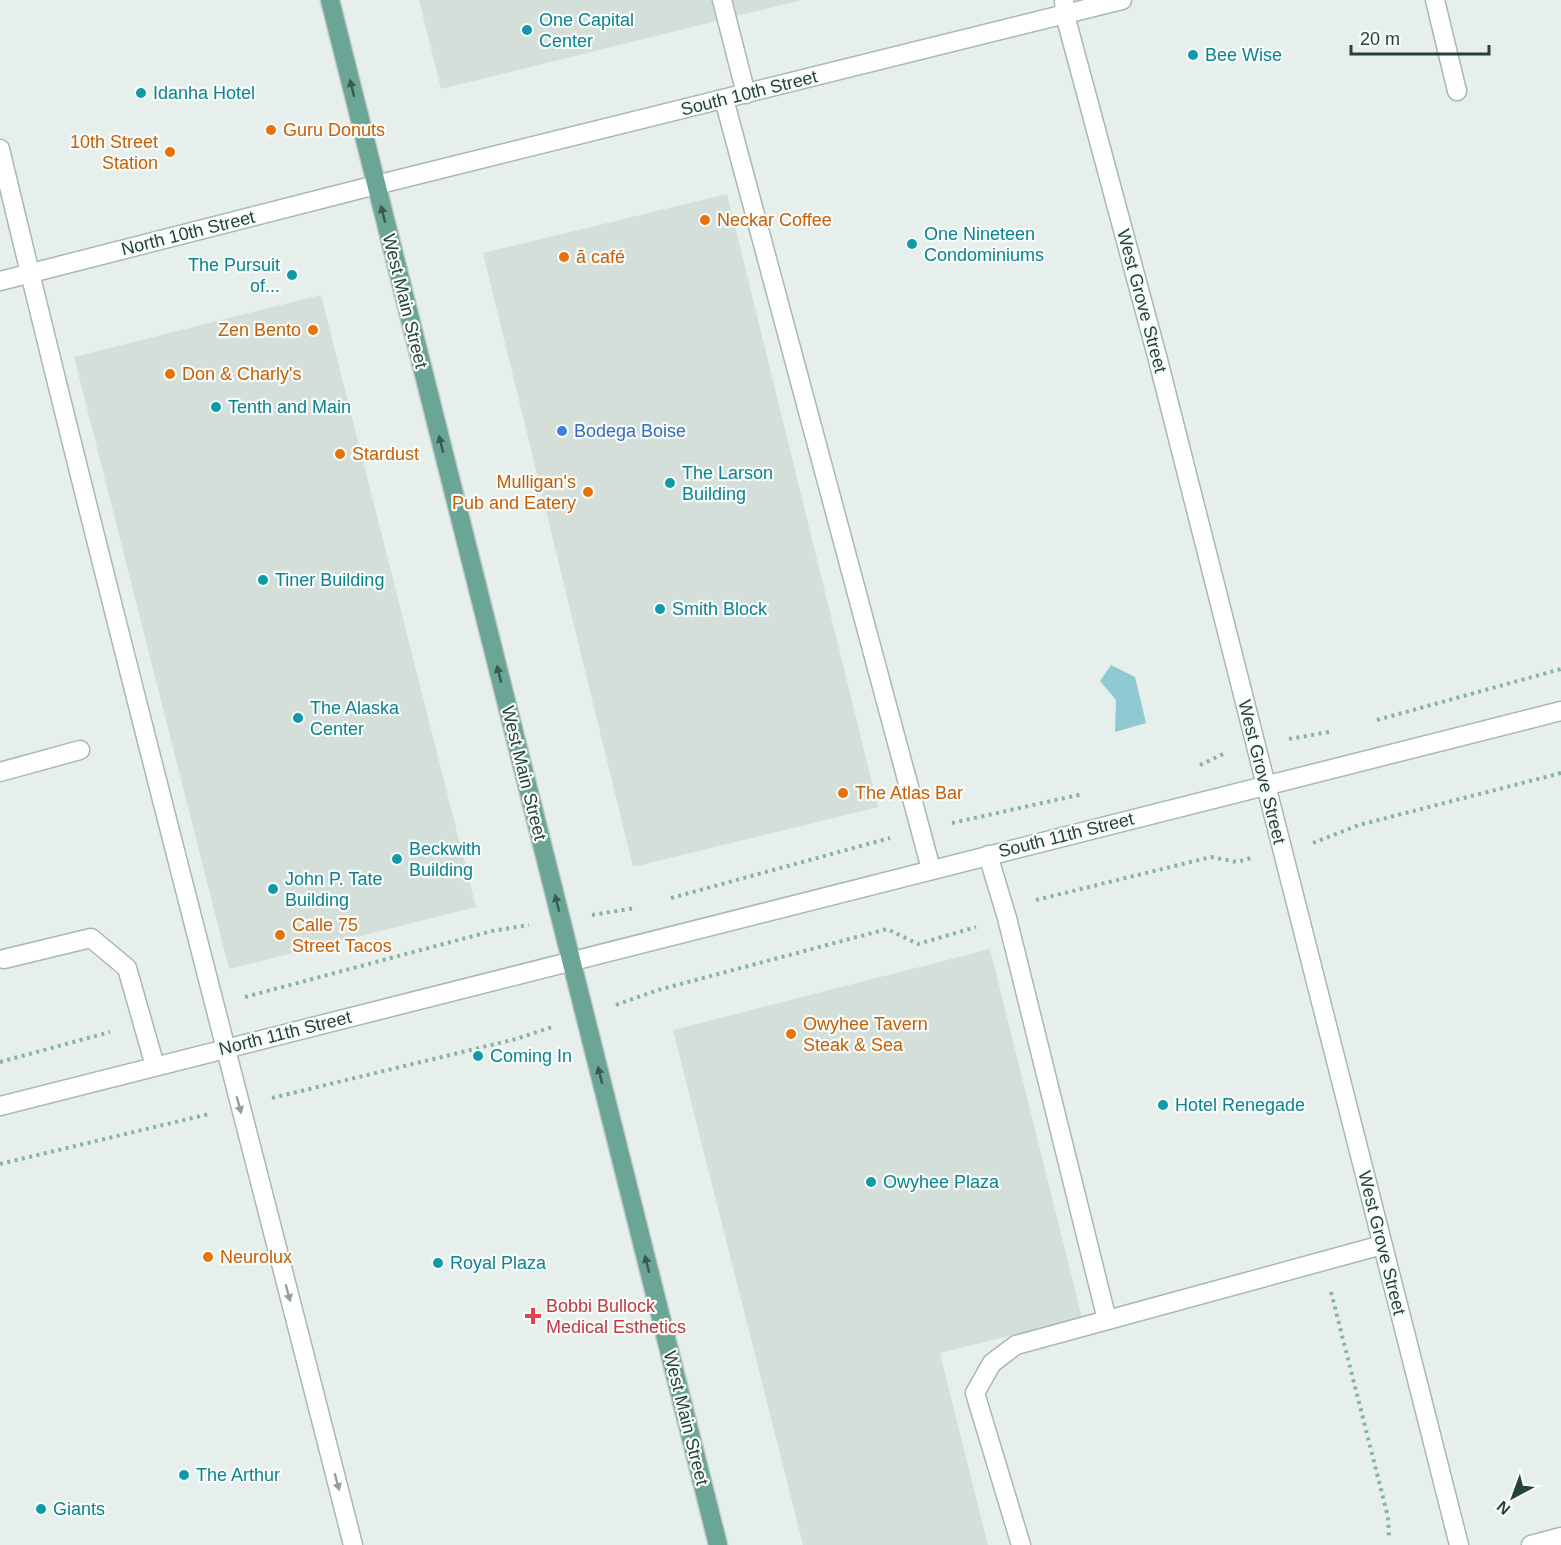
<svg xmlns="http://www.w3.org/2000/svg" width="1561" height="1545" viewBox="0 0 1561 1545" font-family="Helvetica,sans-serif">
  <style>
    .built { fill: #d4dfda }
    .water { fill: #8ec9d4 }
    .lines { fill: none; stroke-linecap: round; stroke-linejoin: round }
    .minor-casing { stroke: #a8b8b2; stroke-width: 21 }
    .major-casing { stroke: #c2cac8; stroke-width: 21 }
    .path { stroke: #86b3a5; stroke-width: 4; stroke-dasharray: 3 4.5; stroke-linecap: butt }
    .minor { stroke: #fff; stroke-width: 18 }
    .major { stroke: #6aa596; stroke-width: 18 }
    .oneway { fill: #365b51 }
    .oneway2 { fill: #92a09c }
    .culture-dot { fill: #0f9aa8; stroke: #f7fbf9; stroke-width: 2 }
    .food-dot { fill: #e8710a; stroke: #f7fbf9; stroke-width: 2 }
    .shop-dot { fill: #3f7fe0; stroke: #f7fbf9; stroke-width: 2 }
    .health-dot { fill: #e0444e; stroke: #f7fbf9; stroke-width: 2 }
    .labels { text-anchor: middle; stroke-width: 4.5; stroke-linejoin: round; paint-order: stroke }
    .culture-label { font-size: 18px; fill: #0d838f; stroke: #f7fbf9; text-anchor: start }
    .street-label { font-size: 18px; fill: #24423a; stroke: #f7fbf9 }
    .food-label { font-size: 18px; fill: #c56008; stroke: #f7fbf9; text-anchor: start }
    .shop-label { font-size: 18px; fill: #366cbe; stroke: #f7fbf9; text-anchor: start }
    .health-label { font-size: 18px; fill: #be3a42; stroke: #f7fbf9; text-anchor: start }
  </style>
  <rect width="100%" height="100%" fill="#e6efeb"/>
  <g class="built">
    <path d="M 419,0 L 802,0 L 441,89 Z"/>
    <path d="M 727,194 L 878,807 L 633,867 L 483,253 Z"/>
    <path d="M 321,295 L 476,907 L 229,969 L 74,357 Z"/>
    <path d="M 990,949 L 1082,1318 L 940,1353 L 988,1545 L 803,1545 L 673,1030 Z"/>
  </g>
  <path class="water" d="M 1111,665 L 1135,677 L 1146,723 L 1115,732 L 1116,700 L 1100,681 Z"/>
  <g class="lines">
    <defs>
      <g id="minor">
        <path d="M 722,0 L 746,94"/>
        <path d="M 1064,0 L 1065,15 L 1157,356 L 1459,1545"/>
        <path d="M 1435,0 L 1457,91"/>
        <path d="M 724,99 L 931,869"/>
        <path d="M 0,149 C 112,616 235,1080 353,1545"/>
        <path d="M 0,281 L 376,185 L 1122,0"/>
        <path d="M 0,772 L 80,750"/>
        <path d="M 988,855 L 1007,918 L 1107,1320"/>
        <path d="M 4,959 L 91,938 L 127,968 L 155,1066"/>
        <path d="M 0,1106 L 1561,711"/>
        <path d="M 1021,1545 L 975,1393 L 992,1363 L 1016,1345 L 1382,1245"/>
        <path d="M 1531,1545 L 1561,1537"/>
      </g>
      <path id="major" d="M 330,0 L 718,1545"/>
    </defs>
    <use href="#minor" class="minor-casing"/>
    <use href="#major" class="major-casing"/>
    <g class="path">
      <path d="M 1377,720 L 1561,669"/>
      <path d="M 1289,739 L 1329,732"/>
      <path d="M 1200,765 L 1223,754"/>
      <path d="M 952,823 L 1083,794"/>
      <path d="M 1313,843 L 1359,825 L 1561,773"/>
      <path d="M 671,898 L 890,838"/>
      <path d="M 1036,900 L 1211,857 L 1237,862 L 1251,858"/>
      <path d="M 592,915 L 635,908"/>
      <path d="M 245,997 L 492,931 L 529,925"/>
      <path d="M 616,1005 L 658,990 L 887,929 L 918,944 L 976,927"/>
      <path d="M 0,1062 L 110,1032"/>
      <path d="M 272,1098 L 516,1039 L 555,1026"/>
      <path d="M 0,1164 L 209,1114"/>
      <path d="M 1331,1292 L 1388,1517 L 1389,1537"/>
    </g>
    <use href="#minor" class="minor"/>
    <use href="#major" class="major"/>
  </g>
  <defs><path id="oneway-solid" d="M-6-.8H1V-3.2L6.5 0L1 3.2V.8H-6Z" transform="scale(1.5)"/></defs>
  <g class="oneway">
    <use href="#oneway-solid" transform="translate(352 88) rotate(-104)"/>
    <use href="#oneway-solid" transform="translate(383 214) rotate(-104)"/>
    <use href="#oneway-solid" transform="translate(441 444) rotate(-104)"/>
    <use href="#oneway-solid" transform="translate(499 674) rotate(-104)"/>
    <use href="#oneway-solid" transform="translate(557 903) rotate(-104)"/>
    <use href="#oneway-solid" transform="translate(600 1075) rotate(-104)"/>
    <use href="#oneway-solid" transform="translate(647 1264) rotate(-104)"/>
  </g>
  <g class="oneway2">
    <use href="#oneway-solid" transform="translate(239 1105) rotate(75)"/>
    <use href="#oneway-solid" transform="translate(288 1293) rotate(75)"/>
    <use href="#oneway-solid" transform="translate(337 1482) rotate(75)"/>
  </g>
  <g class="culture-dot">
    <circle cx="527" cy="30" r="6"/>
    <circle cx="1193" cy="55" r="6"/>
    <circle cx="141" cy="93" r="6"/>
    <circle cx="912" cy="244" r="6"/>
    <circle cx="292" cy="275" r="6"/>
    <circle cx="216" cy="407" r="6"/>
    <circle cx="670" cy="483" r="6"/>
    <circle cx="263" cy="580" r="6"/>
    <circle cx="660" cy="609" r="6"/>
    <circle cx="298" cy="718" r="6"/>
    <circle cx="397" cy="859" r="6"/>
    <circle cx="273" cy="889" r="6"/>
    <circle cx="478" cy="1056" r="6"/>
    <circle cx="1163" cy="1105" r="6"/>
    <circle cx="871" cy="1182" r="6"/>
    <circle cx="438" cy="1263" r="6"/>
    <circle cx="184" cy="1475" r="6"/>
    <circle cx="41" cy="1509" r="6"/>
  </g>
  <g class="food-dot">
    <circle cx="271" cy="130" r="6"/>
    <circle cx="170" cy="152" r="6"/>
    <circle cx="705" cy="220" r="6"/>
    <circle cx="564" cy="257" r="6"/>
    <circle cx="313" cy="330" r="6"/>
    <circle cx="170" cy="374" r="6"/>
    <circle cx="340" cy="454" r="6"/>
    <circle cx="588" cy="492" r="6"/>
    <circle cx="843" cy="793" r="6"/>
    <circle cx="280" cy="935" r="6"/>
    <circle cx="791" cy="1034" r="6"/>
    <circle cx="208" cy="1257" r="6"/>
  </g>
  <circle class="shop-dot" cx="562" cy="431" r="6"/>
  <path class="health-dot" d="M530 1307h6v6h6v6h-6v6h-6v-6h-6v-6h6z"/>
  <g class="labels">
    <g class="culture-label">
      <text x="539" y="26">One Capital<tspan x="539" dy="21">Center</tspan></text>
      <text x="1205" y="61">Bee Wise</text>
      <text x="153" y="99">Idanha Hotel</text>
      <text x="924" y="240">One Nineteen<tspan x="924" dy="21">Condominiums</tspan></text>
      <text x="280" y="271" text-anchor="end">The Pursuit<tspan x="280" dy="21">of...</tspan></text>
      <text x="228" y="413">Tenth and Main</text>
      <text x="682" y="479">The Larson<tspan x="682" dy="21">Building</tspan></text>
      <text x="275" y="586">Tiner Building</text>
      <text x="672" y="615">Smith Block</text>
      <text x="310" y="714">The Alaska<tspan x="310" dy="21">Center</tspan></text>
      <text x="409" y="855">Beckwith<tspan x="409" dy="21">Building</tspan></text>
      <text x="285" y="885">John P. Tate<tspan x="285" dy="21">Building</tspan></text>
      <text x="490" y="1062">Coming In</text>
      <text x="1175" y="1111">Hotel Renegade</text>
      <text x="883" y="1188">Owyhee Plaza</text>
      <text x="450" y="1269">Royal Plaza</text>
      <text x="196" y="1481">The Arthur</text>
      <text x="53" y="1515">Giants</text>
    </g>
    <g class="street-label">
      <text transform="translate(749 93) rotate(-14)" y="6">South 10th Street</text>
      <text transform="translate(188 233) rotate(-14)" y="6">North 10th Street</text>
      <text transform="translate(405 301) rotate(76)" y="6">West Main Street</text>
      <text transform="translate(1142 301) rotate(75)" y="6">West Grove Street</text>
      <text transform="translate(1262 772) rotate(76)" y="6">West Grove Street</text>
      <text transform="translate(524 773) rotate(76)" y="6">West Main Street</text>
      <text transform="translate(1066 835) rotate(-14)" y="6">South 11th Street</text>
      <text transform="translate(285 1033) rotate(-14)" y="6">North 11th Street</text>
      <text transform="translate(1382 1243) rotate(76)" y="6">West Grove Street</text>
      <text transform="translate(686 1418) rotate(76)" y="6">West Main Street</text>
    </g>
    <g class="food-label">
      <text x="283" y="136">Guru Donuts</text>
      <text x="158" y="148" text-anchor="end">10th Street<tspan x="158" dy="21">Station</tspan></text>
      <text x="717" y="226">Neckar Coffee</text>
      <text x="576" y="263">ā café</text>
      <text x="301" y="336" text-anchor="end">Zen Bento</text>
      <text x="182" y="380">Don &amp; Charly's</text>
      <text x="352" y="460">Stardust</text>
      <text x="576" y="488" text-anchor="end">Mulligan's<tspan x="576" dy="21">Pub and Eatery</tspan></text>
      <text x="855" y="799">The Atlas Bar</text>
      <text x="292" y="931">Calle 75<tspan x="292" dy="21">Street Tacos</tspan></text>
      <text x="803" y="1030">Owyhee Tavern<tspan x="803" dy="21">Steak &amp; Sea</tspan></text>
      <text x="220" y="1263">Neurolux</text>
    </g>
    <g class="shop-label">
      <text x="574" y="437">Bodega Boise</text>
    </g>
    <g class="health-label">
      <text x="546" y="1312">Bobbi Bullock<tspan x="546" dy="21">Medical Esthetics</tspan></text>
    </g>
  </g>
  <g transform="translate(1513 1497) rotate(221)" stroke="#f7fbf9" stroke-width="4.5" paint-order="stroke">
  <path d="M0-4.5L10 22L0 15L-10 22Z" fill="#24423a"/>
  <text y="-9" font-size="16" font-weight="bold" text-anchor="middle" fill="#24423a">N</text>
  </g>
  <path d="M1351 45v9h138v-9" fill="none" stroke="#24423a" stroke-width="3"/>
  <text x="1360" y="45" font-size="18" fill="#24423a" stroke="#f7fbf9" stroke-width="4.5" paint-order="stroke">20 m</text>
</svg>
